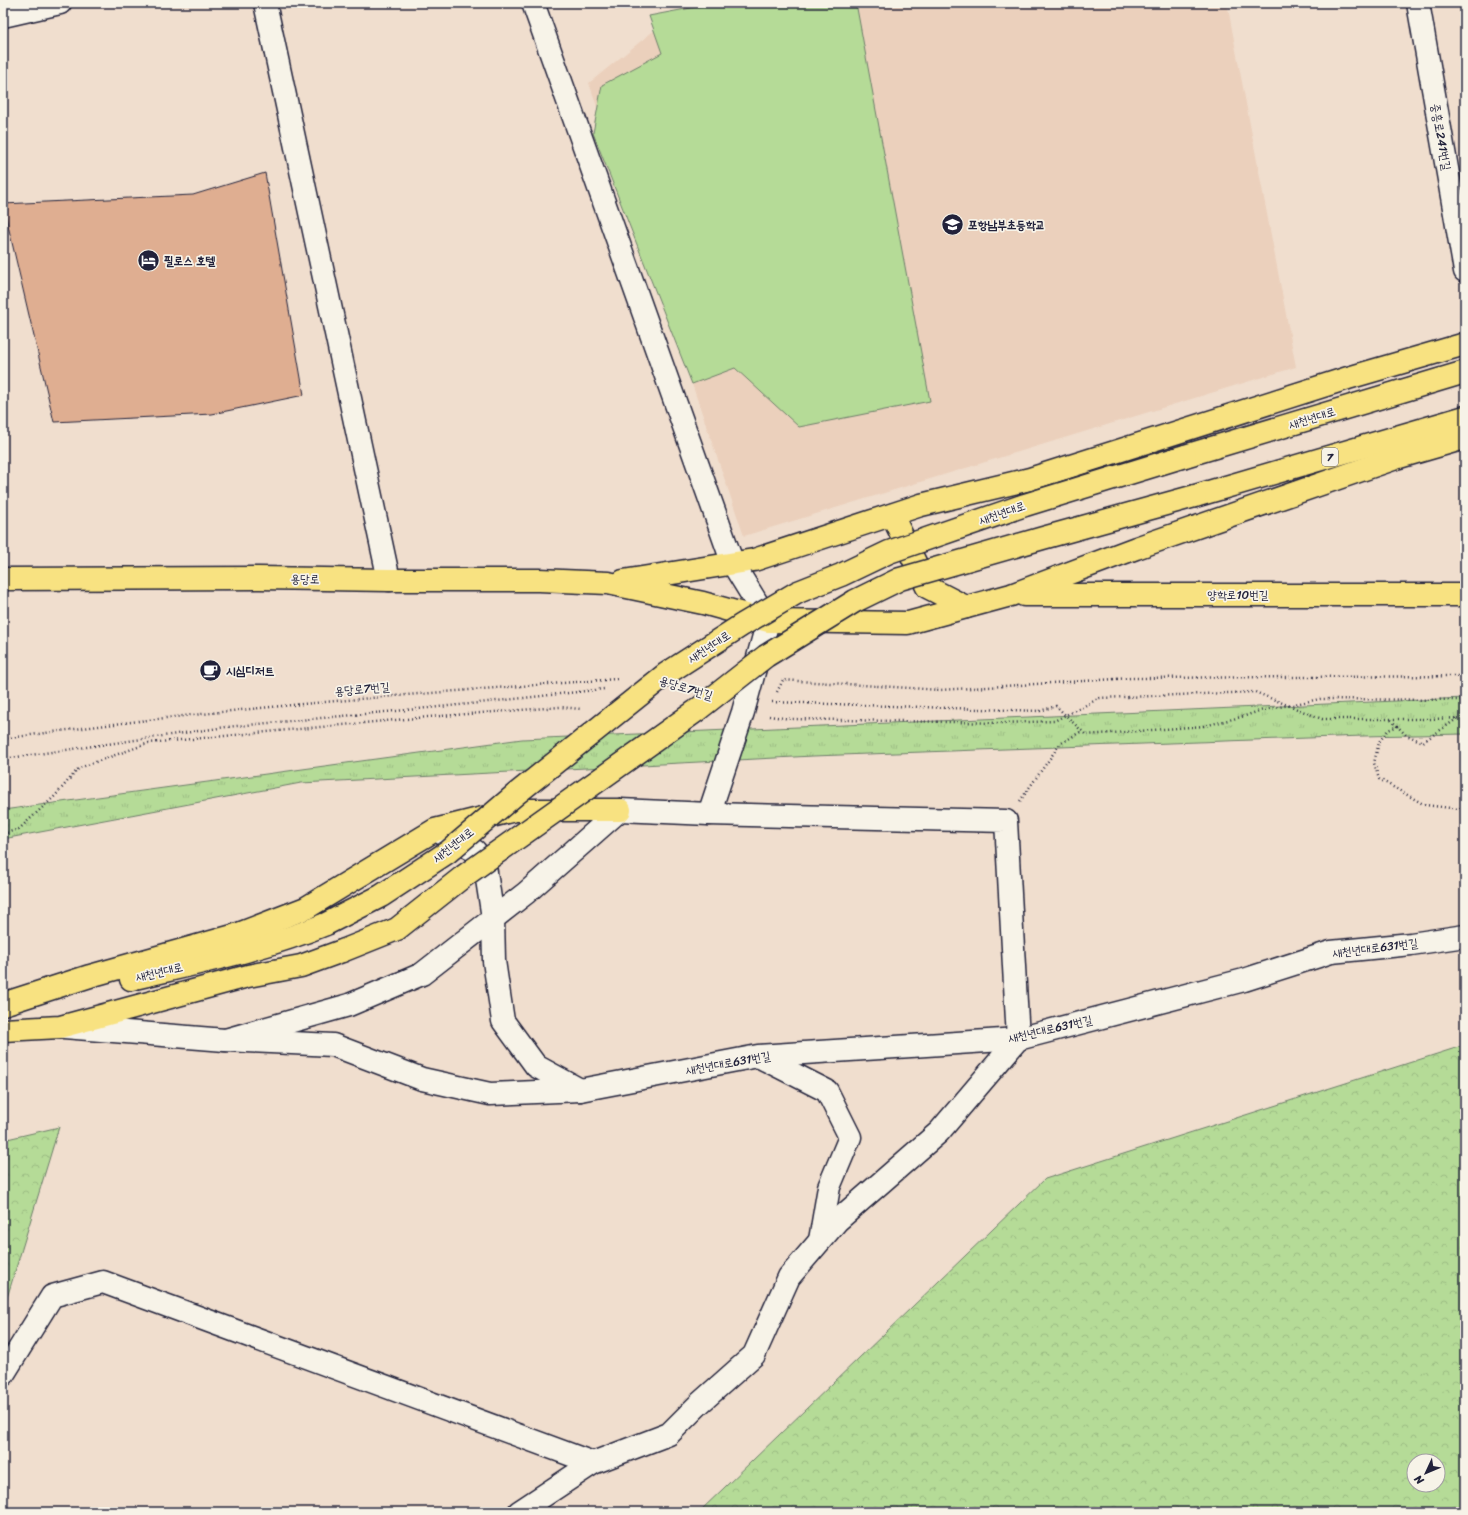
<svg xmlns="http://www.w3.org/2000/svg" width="1468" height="1515" viewBox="0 0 1468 1515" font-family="Sriracha,'Poor Story',sans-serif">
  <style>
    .built { fill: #ebd0bc }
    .green { fill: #b5db97; stroke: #6c7e69 }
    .forest { fill: url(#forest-crowns); stroke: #6c7e69; fill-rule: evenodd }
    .park { fill: url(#park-tufts); stroke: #6c7e69 }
    .building { fill: #dfae91; stroke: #22223b }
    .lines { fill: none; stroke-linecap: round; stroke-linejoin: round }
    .minor-casing { stroke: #22223b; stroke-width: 25 }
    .major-casing { stroke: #22223b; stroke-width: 25 }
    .path { stroke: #22223b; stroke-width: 2.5; stroke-dasharray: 1 3; stroke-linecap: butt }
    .minor { stroke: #f7f3e8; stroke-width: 22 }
    .major { stroke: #f8e281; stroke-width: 22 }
    .major-bridge-casing { stroke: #22223b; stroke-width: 25; stroke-linecap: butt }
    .major-bridge { stroke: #f8e281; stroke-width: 22 }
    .labels { text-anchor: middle; stroke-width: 3.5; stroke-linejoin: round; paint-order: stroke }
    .shield { fill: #f7f3e8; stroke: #62616f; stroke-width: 1 }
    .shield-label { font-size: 11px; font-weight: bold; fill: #22223b }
    .street-label { font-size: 12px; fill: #22223b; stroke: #f7f3e8 }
    .poi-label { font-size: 12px; font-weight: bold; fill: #22223b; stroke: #f7f3e8; text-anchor: start }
  </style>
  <defs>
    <pattern id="forest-crowns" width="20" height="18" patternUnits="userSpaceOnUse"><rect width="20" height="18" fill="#b5db97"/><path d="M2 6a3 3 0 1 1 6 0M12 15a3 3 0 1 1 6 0" fill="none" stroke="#9bbc83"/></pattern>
    <pattern id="park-tufts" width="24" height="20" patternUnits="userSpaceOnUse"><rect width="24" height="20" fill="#b5db97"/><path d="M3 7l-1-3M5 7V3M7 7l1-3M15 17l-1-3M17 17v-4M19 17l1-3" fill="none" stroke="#9bbc83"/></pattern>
  </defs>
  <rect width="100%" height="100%" fill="#f0dece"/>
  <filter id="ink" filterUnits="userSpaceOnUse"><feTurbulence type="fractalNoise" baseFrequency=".025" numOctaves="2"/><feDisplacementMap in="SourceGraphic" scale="8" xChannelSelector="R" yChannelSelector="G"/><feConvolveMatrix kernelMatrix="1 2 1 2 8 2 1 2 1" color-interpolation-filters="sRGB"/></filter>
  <g filter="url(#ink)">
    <path class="built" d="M 688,3 L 1227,3 L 1296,367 L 744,536 L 589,83 Z"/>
    <path class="green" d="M 717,3 L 856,3 L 930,401 L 799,427 L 735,368 L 692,384 L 593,133 L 602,85 L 662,53 L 649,16 Z"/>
    <g class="forest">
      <path d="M 1465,1045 L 1465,1512 L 699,1512 L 1045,1179 ZM 1414,1461 L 1438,1461 L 1438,1485 L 1414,1485 Z"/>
      <path d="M 59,1127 L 3,1311 L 3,1140 Z"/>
    </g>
    <path class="park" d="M 1465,698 L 1465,734 L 1363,736 L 813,756 L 301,783 L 3,839 L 3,810 L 522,739 Z"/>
    <path class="building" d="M 265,173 L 304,395 L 212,414 L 54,422 L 3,204 L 193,195 Z"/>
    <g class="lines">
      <defs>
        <g id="minor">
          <path d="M 265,3 L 389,580"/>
          <path d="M 533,3 L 733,564 L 768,621 L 743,712 L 709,814"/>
          <path d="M 1418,3 L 1465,271"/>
          <path d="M 3,16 L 60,3"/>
          <path d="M 443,834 L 475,851 L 485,866 L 493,918 L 494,961 L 503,1021 L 536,1066 L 580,1090"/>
          <path d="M 64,1027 L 225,1040 L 333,1045 L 422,1079 L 490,1094 L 580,1090 L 758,1056 L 1018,1039 L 1244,980 L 1331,952 L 1411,944 L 1465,936"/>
          <path d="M 225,1040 L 349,1005 L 422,974 L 526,893 L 620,810 L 709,814 L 1006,821 L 1018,1039 L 939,1132 L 837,1221 L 789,1277 L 754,1355 L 700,1403 L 669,1434 L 593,1463 L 519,1512"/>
          <path d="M 760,1057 L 827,1091 L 850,1137 L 829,1187 L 820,1240"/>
          <path d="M 3,1375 L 52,1296 L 103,1282 L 593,1463"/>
        </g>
        <g id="major">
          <path d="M 1185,456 L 1465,372"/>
          <path d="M 1195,496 L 1465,417"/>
          <path d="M 892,515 L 927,587 L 966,607"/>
          <path d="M 3,579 L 259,578 L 389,580 L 539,580 L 608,583 L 703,603 L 768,621 L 908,623 L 1011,595 L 1136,548 L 1396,458 L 1465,438"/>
          <path d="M 623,581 L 754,560 L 921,505 L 1030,479 L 1348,378 L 1465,344"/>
          <path d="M 1024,595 L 1465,595"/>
          <path d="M 131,979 C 197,963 263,950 326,924"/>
          <path d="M 3,1004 L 90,976 L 236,935 L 306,908 L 435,830 L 515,810 L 620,810"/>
          <path d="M 3,1030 L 60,1027 L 248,976 L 301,966 L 342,951"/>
        </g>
      </defs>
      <use href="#minor" class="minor-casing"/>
      <use href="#major" class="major-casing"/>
      <g class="path">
        <path d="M 777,692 L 783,680 L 940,690 L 1131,678 L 1465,676"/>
        <path d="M 772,702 L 1040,711 L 1056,706 L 1086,735 L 1204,726 L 1245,716 L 1259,711 L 1320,699 L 1465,700"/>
        <path d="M 769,716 L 791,719 L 1003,723 L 1054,721 L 1100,698 L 1255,692 L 1322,719 L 1427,719 L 1465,718"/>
        <path d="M 1391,720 L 1406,735 L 1423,742 L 1458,718"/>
        <path d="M 1398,726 L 1388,730 L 1379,742 L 1374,763 L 1379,779 L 1425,805 L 1459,809 L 1465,805"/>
        <path d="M 3,739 C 207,709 412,694 617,679"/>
        <path d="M 3,759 L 226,727 L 470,704 L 604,689"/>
        <path d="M 1020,801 L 1060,744 L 1082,731"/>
        <path d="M 3,834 L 19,829 L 55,796 L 79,768 L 149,743 L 428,717 L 560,707 L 581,709"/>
      </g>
      <use href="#minor" class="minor"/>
      <use href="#major" class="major"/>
      <defs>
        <g id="major-bridge">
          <path d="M 326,924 L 381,896 L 448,852 L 516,794 L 666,674 L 742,625 L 798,592 L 841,575 L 889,552 L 1025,505 L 1185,456"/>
          <path d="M 342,951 L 397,929 L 464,876 L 696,711 L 766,656 L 855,601 L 900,579 L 1043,538 L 1195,496"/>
        </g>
      </defs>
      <use href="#major-bridge" class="major-bridge-casing"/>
      <use href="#major-bridge" class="major-bridge"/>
    </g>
  </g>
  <defs>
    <symbol id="school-disc" viewBox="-11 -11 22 22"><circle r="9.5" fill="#22223b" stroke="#f7f3e8"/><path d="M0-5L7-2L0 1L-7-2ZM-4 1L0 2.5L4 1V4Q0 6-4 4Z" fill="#fff"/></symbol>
    <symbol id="hotel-disc" viewBox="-11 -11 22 22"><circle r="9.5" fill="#22223b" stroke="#f7f3e8"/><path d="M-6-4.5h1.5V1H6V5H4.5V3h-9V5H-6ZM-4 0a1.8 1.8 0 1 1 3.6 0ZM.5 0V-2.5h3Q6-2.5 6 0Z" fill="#fff"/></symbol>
    <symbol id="cafe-disc" viewBox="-11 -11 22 22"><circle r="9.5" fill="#22223b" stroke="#f7f3e8"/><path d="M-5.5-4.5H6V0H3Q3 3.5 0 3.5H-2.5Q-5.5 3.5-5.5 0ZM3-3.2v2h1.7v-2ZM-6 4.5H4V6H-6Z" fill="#fff"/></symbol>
  </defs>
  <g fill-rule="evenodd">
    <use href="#school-disc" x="940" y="212" width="25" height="25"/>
    <use href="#hotel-disc" x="136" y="248" width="25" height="25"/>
    <use href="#cafe-disc" x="198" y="658" width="25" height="25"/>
  </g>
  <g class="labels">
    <rect class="shield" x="1322" y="448" width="16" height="18" rx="3"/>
    <g class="shield-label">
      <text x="1330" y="461">7</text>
    </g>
    <g class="street-label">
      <text transform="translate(1441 137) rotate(80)" y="4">중흥로241번길</text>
      <text transform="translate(1312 418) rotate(-17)" y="4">새천년대로</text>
      <text transform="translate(1002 513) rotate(-19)" y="4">새천년대로</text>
      <text transform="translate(305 579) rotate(1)" y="4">용당로</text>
      <text x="1238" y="599">양학로10번길</text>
      <text transform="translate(709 647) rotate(-33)" y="4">새천년대로</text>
      <text transform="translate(686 688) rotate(17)" y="4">용당로7번길</text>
      <text transform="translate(362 689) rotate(-5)" y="4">용당로7번길</text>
      <text transform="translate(453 845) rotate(-38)" y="4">새천년대로</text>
      <text transform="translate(1375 948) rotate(-7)" y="4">새천년대로631번길</text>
      <text transform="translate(159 972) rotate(-13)" y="4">새천년대로</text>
      <text transform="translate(1050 1029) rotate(-13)" y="4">새천년대로631번길</text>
      <text transform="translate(728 1063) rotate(-10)" y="4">새천년대로631번길</text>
    </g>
    <g class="poi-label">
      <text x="968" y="229">포항남부초등학교</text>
      <text x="164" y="265">필로스 호텔</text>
      <text x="226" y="675">시심디저트</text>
    </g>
  </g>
  <rect width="1468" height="1515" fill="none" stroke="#f7f3e8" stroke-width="16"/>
  <rect x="8" y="8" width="1452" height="1499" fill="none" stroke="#22223b" stroke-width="1.5" filter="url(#ink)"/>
  <g transform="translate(1426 1473) rotate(226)"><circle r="19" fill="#f7f3e8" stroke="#a29fa3"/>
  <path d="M0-3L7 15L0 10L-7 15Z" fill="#22223b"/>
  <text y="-6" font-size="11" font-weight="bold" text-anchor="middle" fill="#22223b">N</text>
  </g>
</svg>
